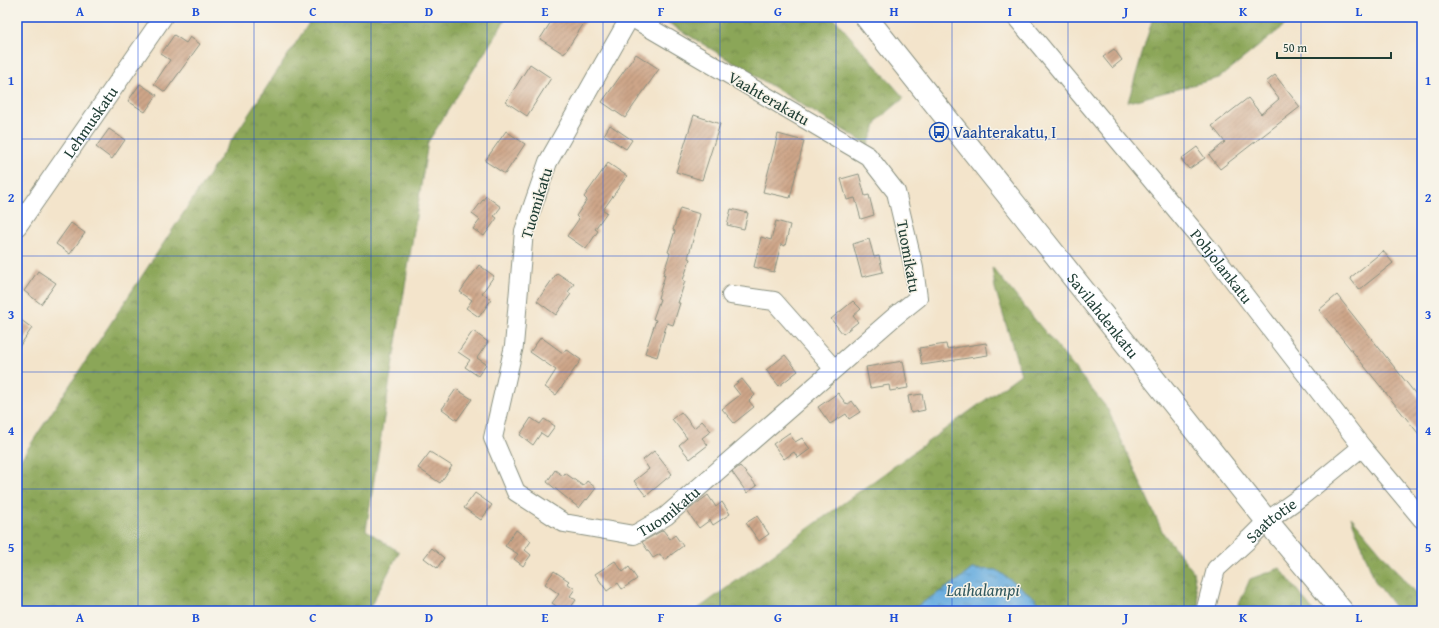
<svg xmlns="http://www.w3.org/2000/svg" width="1439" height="628" viewBox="0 0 1439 628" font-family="'Gentium Book Plus',serif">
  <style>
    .forest { fill: url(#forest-crowns); stroke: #557246 }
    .water { fill: url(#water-ripples); stroke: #44768a }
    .building { fill: url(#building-hatch) }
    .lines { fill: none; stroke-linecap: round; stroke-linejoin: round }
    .minor-casing { stroke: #899080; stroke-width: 20 }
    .major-casing { stroke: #899080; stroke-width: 24 }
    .minor { stroke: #fff; stroke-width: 18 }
    .major { stroke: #fff; stroke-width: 22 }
    .grid { fill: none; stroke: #1d4ed8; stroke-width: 1; stroke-opacity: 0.55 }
    .labels { text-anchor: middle; stroke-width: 3; stroke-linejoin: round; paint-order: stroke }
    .street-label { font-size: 16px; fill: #1f3d34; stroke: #f7f3e8 }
    .transit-label { font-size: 16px; fill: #164399; stroke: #f7f3e8; text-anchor: start }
    .water-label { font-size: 17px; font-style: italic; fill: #32595f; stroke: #f7f3e8 }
    .neatline { fill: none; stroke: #1d4ed8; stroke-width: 1.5 }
    .grid-label { font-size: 13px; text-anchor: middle; font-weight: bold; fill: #1d4ed8 }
  </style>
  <defs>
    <pattern id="forest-crowns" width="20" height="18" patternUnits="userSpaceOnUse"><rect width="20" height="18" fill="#8ba658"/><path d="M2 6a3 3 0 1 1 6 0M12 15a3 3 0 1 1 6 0" fill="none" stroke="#71884a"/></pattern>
    <pattern id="water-ripples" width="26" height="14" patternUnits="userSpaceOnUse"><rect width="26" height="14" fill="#6aaedf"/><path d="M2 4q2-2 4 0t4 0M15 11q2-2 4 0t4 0" fill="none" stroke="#578fb6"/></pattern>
    <pattern id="building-hatch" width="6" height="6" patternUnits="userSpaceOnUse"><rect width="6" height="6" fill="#cea689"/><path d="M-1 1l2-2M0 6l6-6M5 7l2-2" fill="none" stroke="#a78871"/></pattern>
  </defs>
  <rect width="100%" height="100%" fill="#f7f3e8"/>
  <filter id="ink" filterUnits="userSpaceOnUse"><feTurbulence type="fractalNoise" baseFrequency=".025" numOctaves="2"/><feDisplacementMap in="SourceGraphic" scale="8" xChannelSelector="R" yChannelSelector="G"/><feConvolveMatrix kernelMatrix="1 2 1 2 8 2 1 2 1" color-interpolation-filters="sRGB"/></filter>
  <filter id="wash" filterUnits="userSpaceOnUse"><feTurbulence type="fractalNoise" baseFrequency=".012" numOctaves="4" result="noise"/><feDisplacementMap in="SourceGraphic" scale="16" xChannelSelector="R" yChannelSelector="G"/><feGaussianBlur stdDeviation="0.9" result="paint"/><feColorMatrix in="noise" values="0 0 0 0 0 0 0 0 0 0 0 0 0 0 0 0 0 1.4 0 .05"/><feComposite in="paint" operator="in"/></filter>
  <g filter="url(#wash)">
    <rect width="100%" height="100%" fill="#f3e4cb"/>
    <g class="forest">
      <path d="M 313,17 L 507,17 L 428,142 L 366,530 L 399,552 L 368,611 L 17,611 L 17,465 Z"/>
      <path d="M 664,17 L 833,17 L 904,98 L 878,120 L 868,145 L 662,19 Z"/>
      <path d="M 1153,17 L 1295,17 L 1219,78 L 1128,102 Z"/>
      <path d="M 992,267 L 1107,408 L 1163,533 L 1193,571 L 1200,611 L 1045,611 L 1035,598 L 972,569 L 957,581 L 909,611 L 695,611 L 1021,374 L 995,288 Z"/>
      <path d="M 1351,517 L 1422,601 L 1422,611 L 1398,611 L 1375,581 Z"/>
      <path d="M 1280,568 L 1313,611 L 1236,611 L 1250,579 Z"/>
    </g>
    <path class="water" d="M 972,569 L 997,570 L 1035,598 L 1044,611 L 909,611 L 957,581 Z"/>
    <g id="blocks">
      <g class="building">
        <path d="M 554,17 L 588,17 L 564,54 L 540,39 Z"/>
        <path d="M 174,35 L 186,43 L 190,37 L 200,44 L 165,92 L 154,84 L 170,60 L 161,54 Z"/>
        <path d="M 1114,49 L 1122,60 L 1112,68 L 1103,57 Z"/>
        <path d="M 636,54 L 659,69 L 625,118 L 602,102 Z"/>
        <path d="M 530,64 L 551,78 L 527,116 L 506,102 Z"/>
        <path d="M 1275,75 L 1300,107 L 1220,169 L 1209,155 L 1225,142 L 1212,126 L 1248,98 L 1261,114 L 1279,99 L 1266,82 Z"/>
        <path d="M 140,84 L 157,95 L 145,112 L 128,101 Z"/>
        <path d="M 694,115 L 720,124 L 702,180 L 676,172 Z"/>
        <path d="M 610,125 L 632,140 L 626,149 L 604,135 Z"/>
        <path d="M 109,129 L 125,140 L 112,159 L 96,147 Z"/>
        <path d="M 506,131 L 525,144 L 505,174 L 485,161 Z"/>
        <path d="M 778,134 L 804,141 L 790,198 L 763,192 Z"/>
        <path d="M 1197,147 L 1205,158 L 1189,169 L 1181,159 Z"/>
        <path d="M 608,163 L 627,176 L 603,210 L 607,212 L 595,229 L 598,231 L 586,249 L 567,236 L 579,219 L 576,216 L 587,200 L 584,197 Z"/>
        <path d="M 859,174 L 865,196 L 869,195 L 874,215 L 861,219 L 855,198 L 847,200 L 841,179 Z"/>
        <path d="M 486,196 L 501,207 L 494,216 L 497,218 L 484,236 L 473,229 L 480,220 L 472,214 Z"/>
        <path d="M 680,208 L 700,214 L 688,258 L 690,259 L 683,280 L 685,281 L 678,303 L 680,303 L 673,325 L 667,323 L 657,357 L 645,353 L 656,320 L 653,319 L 660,299 L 658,298 L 665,275 L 663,275 L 670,253 L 668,252 L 675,231 L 673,230 Z"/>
        <path d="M 731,209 L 748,213 L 744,229 L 727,225 Z"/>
        <path d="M 776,221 L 790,225 L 785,246 L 781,244 L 774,272 L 754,267 L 761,237 L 771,240 Z"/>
        <path d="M 71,223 L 85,233 L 70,254 L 56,244 Z"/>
        <path d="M 869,239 L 874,257 L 879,256 L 883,272 L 862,277 L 853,244 Z"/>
        <path d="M 1383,251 L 1393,263 L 1359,290 L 1350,278 Z"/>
        <path d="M 479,265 L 494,276 L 482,293 L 491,300 L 479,317 L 466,308 L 472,300 L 460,292 Z"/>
        <path d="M 38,271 L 56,283 L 41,304 L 24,291 Z"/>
        <path d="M 557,273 L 574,284 L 568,292 L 571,294 L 556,315 L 537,301 Z"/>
        <path d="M 1337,295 L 1422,402 L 1422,438 L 1319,310 Z"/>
        <path d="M 853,301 L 861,309 L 853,316 L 858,322 L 843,334 L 831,319 Z"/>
        <path d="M 17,317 L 32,328 L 17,350 Z"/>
        <path d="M 473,331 L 488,342 L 477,358 L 486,364 L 478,376 L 465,367 L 470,360 L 458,352 Z"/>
        <path d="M 541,337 L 563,353 L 566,349 L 581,360 L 556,395 L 545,387 L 556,370 L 530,352 Z"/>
        <path d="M 986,343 L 988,355 L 922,365 L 919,348 L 946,344 L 947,349 Z"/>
        <path d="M 785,355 L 798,371 L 779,386 L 766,370 Z"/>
        <path d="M 903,361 L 908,388 L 890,391 L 889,385 L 870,388 L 866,367 Z"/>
        <path d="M 742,379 L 755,395 L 749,401 L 754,407 L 734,423 L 722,409 L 740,395 L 733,386 Z"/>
        <path d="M 456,389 L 472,399 L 457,420 L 442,409 Z"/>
        <path d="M 838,393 L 847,405 L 852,401 L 860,412 L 849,419 L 846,414 L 830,424 L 818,407 Z"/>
        <path d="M 922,394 L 925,410 L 911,413 L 908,396 Z"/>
        <path d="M 681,412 L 694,428 L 702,421 L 711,431 L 702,438 L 708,445 L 690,459 L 679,445 L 687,438 L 672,419 Z"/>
        <path d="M 531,418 L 540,424 L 544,419 L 555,426 L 547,437 L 541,433 L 533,445 L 520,435 Z"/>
        <path d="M 789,433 L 795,442 L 802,438 L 810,449 L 798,458 L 794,452 L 784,459 L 773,444 Z"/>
        <path d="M 654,451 L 672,474 L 646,496 L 634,481 L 649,469 L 643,460 Z"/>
        <path d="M 430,452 L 452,466 L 440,483 L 418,468 Z"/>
        <path d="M 740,466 L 757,486 L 747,493 L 732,472 Z"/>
        <path d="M 555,470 L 563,476 L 565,473 L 583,486 L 587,481 L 596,488 L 587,500 L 586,499 L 579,508 L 547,482 Z"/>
        <path d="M 475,493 L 492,505 L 481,520 L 464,508 Z"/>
        <path d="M 708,495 L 716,507 L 722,502 L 730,514 L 713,525 L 710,520 L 699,528 L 687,511 Z"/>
        <path d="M 757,516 L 769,534 L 759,541 L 746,523 Z"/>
        <path d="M 516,530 L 531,541 L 525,550 L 531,555 L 523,566 L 514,559 L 518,554 L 505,546 Z"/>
        <path d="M 663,530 L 670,539 L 675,535 L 683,546 L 664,560 L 660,554 L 653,558 L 642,542 Z"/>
        <path d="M 432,548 L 444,558 L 437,568 L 424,558 Z"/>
        <path d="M 615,561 L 623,572 L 629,567 L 637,579 L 622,589 L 618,583 L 607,591 L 595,574 Z"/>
        <path d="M 554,571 L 569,581 L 567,583 L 575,589 L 570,596 L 576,600 L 568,611 L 563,611 L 552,603 L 559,594 L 545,584 Z"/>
      </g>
    </g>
  </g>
  <g filter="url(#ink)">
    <use href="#blocks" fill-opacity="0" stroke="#899080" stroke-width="1"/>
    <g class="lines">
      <defs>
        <g id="minor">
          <path id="s1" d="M 630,17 L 548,162 L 524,231 L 514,346 L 493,438 L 516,492 L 564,523 L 634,535 L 666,516 L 893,318 L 918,298 L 914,268 L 896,192 L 868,156 L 631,17"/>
          <path id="s2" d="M 1016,17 L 1209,249 L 1362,447 L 1422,519"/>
          <path id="s3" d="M 17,227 L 163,17"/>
          <path d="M 731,295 L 774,301 L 834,369"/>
          <path id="s4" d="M 1206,611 L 1206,608 L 1216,569 L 1249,539 L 1267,521 L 1302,496 L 1362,447"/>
        </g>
        <g id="major">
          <path id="s5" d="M 866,17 L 1267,521 L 1342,611"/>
        </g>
      </defs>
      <use href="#minor" class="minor-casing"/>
      <use href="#major" class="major-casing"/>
      <use href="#minor" class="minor"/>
      <use href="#major" class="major"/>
    </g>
  </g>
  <path class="grid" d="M 138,17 L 138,611M 254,17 L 254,611M 371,17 L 371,611M 487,17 L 487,611M 603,17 L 603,611M 720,17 L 720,611M 836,17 L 836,611M 952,17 L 952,611M 1068,17 L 1068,611M 1184,17 L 1184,611M 1301,17 L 1301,611M 17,139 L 1422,139M 17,256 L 1422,256M 17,372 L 1422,372M 17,489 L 1422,489"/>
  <defs>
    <symbol id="bus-ring" viewBox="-11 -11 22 22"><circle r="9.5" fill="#f7f3e8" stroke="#1a4fb4" stroke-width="1.5"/><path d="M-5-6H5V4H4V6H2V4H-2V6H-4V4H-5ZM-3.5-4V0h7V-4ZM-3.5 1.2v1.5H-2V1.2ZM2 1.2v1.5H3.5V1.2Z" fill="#1a4fb4"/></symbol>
  </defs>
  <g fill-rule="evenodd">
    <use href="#bus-ring" x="928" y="121" width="22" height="22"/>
  </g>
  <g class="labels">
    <g class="street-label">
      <text transform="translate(769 98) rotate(30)" y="6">Vaahterakatu</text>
      <text dy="6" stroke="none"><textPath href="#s3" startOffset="128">Lehmuskatu</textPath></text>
      <text transform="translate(536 203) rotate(-73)" y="6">Tuomikatu</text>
      <text transform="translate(909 256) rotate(80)" y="6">Tuomikatu</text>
      <text dy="6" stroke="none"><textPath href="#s2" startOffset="323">Pohjolankatu</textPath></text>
      <text dy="6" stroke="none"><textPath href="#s5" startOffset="381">Savilahdenkatu</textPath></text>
      <text dy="6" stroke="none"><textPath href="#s1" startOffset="678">Tuomikatu</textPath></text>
      <text dy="6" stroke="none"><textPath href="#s4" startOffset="117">Saattotie</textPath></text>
    </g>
    <g class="transit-label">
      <text x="953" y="138">Vaahterakatu, I</text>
    </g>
    <g class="water-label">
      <text x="983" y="596">Laihalampi</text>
    </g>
  </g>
  <rect width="1439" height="628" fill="none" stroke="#f7f3e8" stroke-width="44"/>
  <path d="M1277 52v6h114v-6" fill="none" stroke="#1f3d34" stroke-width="2"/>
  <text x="1283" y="52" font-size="12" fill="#1f3d34" stroke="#f7f3e8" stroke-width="3" paint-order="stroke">50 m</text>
  <rect x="22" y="22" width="1395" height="584" class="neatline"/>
  <g class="grid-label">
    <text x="80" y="16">A</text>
    <text x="196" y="16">B</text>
    <text x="313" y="16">C</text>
    <text x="429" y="16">D</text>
    <text x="545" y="16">E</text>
    <text x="661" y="16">F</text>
    <text x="778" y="16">G</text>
    <text x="894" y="16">H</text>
    <text x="1010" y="16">I</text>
    <text x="1126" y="16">J</text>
    <text x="1243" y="16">K</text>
    <text x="1359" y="16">L</text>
    <text x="11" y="85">1</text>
    <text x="1428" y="85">1</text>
    <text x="11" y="202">2</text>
    <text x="1428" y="202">2</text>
    <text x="11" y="319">3</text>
    <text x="1428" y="319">3</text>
    <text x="11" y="435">4</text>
    <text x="1428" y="435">4</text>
    <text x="11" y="552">5</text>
    <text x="1428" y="552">5</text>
    <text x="80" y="622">A</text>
    <text x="196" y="622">B</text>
    <text x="313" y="622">C</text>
    <text x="429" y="622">D</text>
    <text x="545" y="622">E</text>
    <text x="661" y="622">F</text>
    <text x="778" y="622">G</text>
    <text x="894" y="622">H</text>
    <text x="1010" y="622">I</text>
    <text x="1126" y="622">J</text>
    <text x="1243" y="622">K</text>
    <text x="1359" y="622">L</text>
  </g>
</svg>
